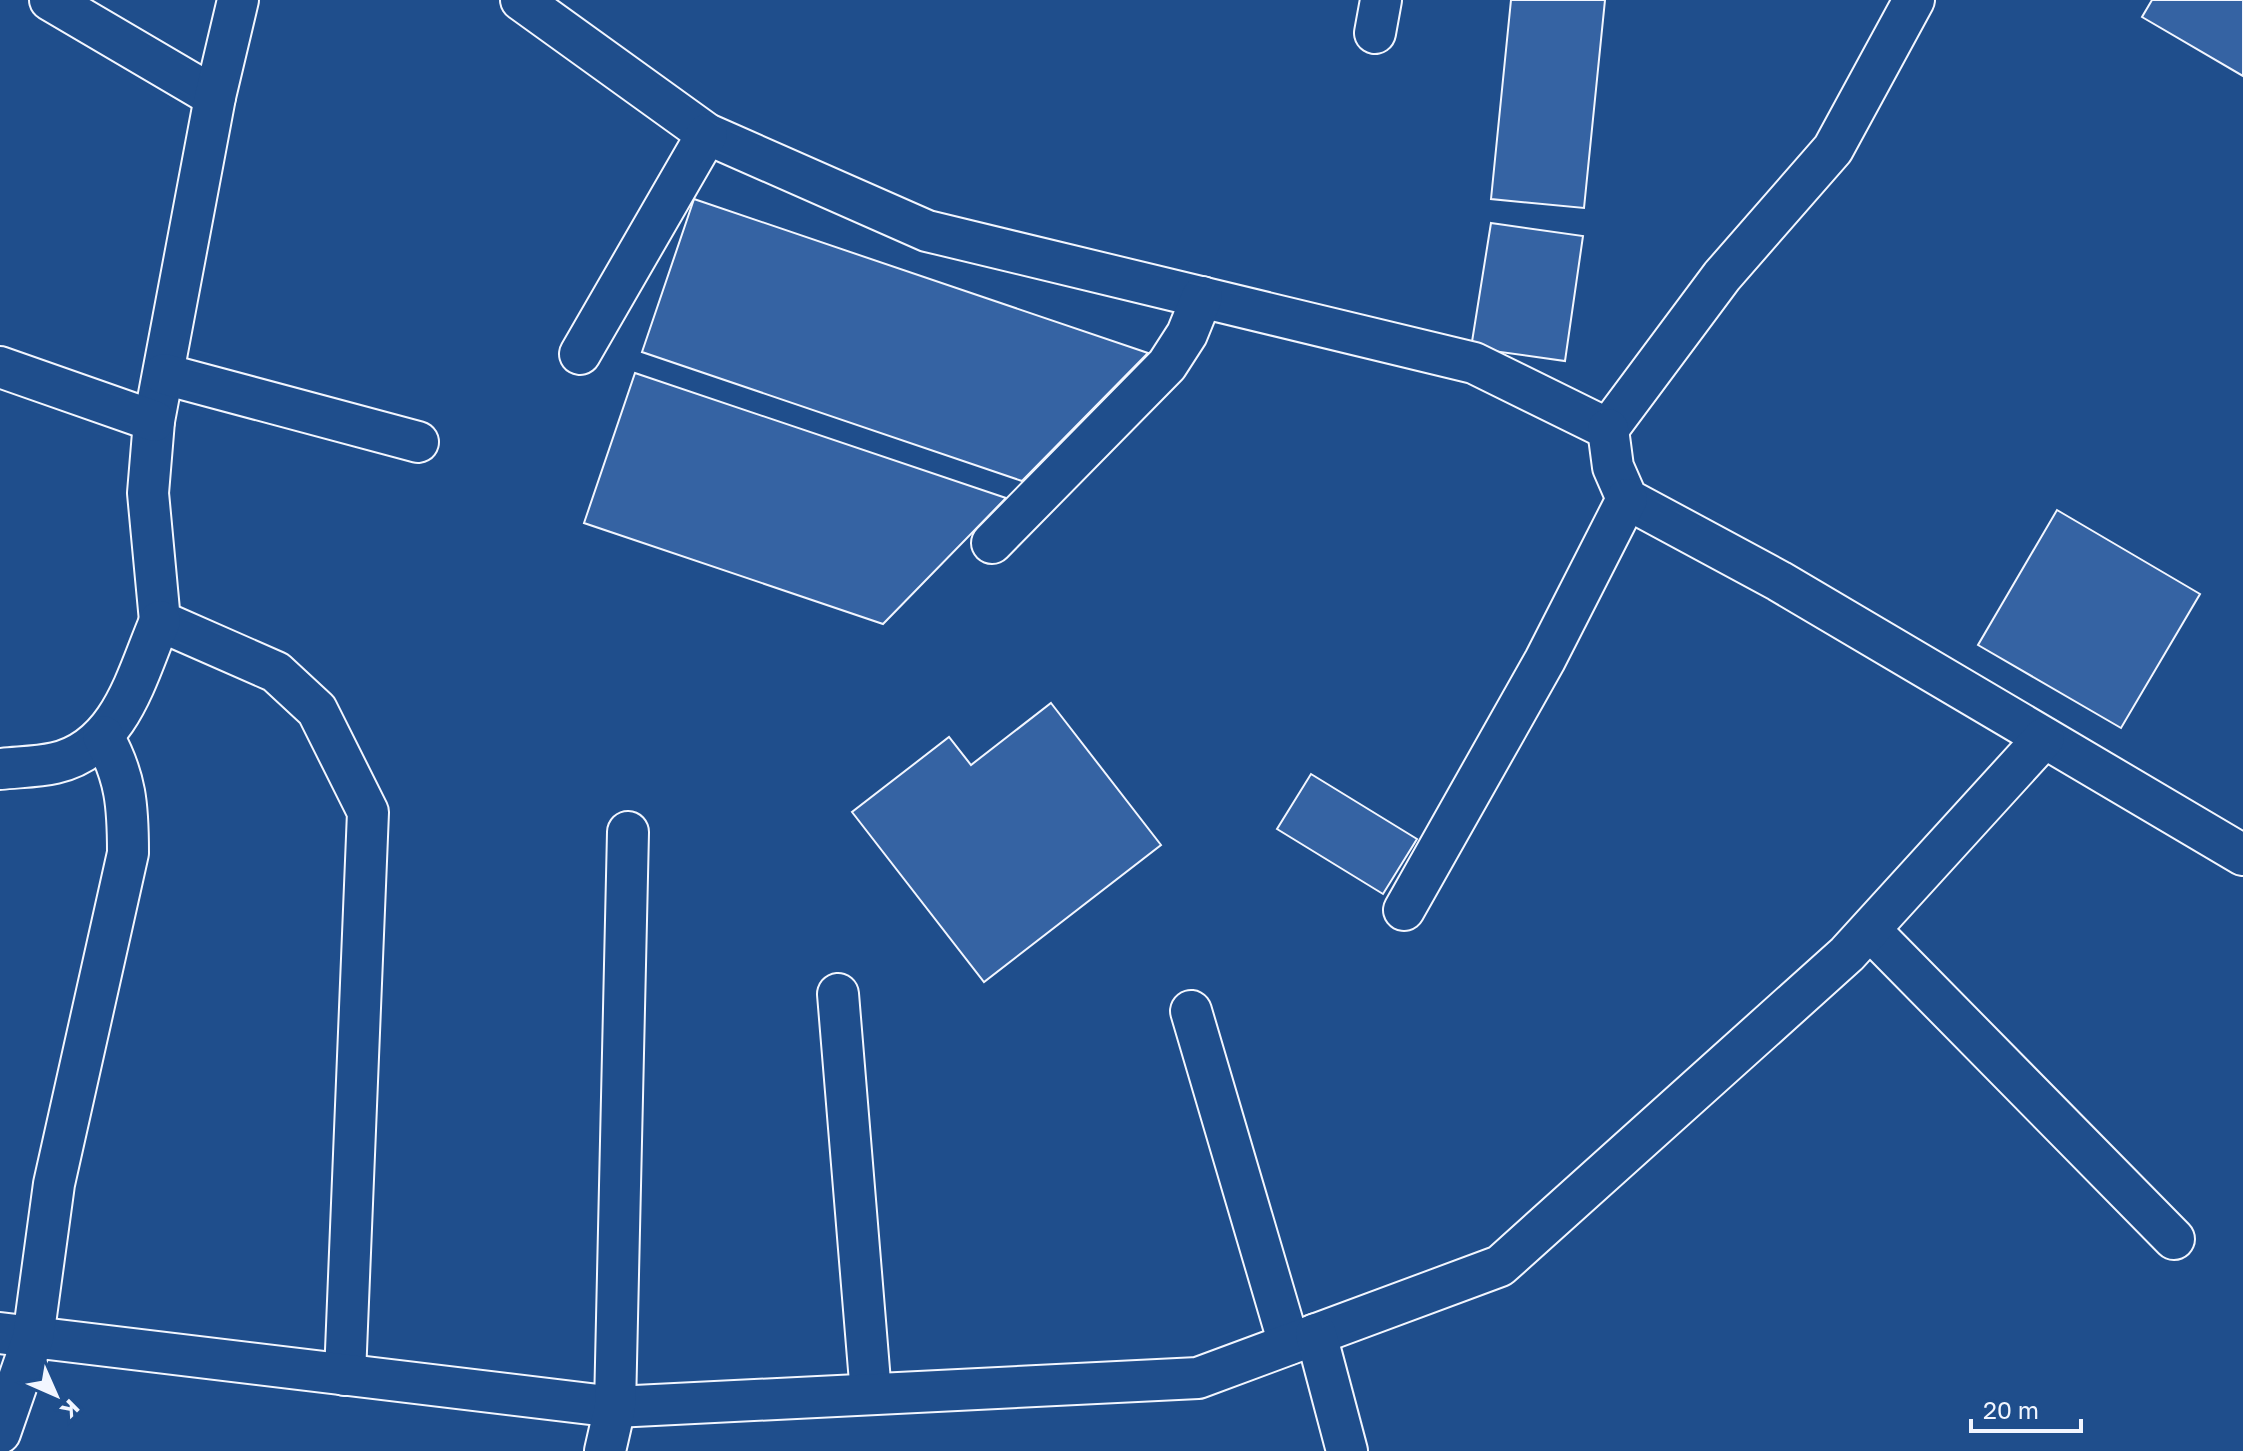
<svg xmlns="http://www.w3.org/2000/svg" width="2243" height="1451" viewBox="0 0 2243 1451" font-family="'Golos Text',sans-serif">
  <style>
    .building { fill: #3563a3; stroke: #f2f6ff; stroke-width: 2 }
    .lines { fill: none; stroke-linecap: round; stroke-linejoin: round }
    .minor-casing { stroke: #f2f6ff; stroke-width: 44 }
    .minor { stroke: #1f4e8c; stroke-width: 40 }
  </style>
  <rect width="100%" height="100%" fill="#1f4e8c"/>
  <g class="building">
    <path d="M 1511,0 L 1605,0 L 1584,208 L 1491,199 Z"/>
    <path d="M 2152,0 L 2243,0 L 2243,76 L 2142,17 Z"/>
    <path d="M 694,199 L 1148,353 L 1022,481 L 642,352 Z"/>
    <path d="M 1491,223 L 1583,236 L 1565,361 L 1471,348 Z"/>
    <path d="M 635,373 L 1006,498 L 883,624 L 584,523 Z"/>
    <path d="M 2057,510 L 2200,594 L 2121,728 L 1978,645 Z"/>
    <path d="M 1051,703 L 1161,845 L 984,982 L 852,812 L 949,737 L 971,765 Z"/>
    <path d="M 1311,774 L 1417,839 L 1383,894 L 1277,829 Z"/>
  </g>
  <g class="lines">
    <defs>
      <g id="minor">
        <path d="M 50,0 L 215,97"/>
        <path d="M 238,0 L 215,97 L 154,421 L 148,493 L 160,621 L 276,672 L 317,710 L 368,812 L 345,1375"/>
        <path d="M 521,0 L 707,134 L 927,231 L 1474,363 L 1608,429 L 1722,276 L 1833,149 L 1914,0"/>
        <path d="M 1375,33 L 1381,0"/>
        <path d="M 580,354 L 707,134"/>
        <path d="M 0,367 L 154,421"/>
        <path d="M 164,374 L 418,442"/>
        <path d="M 1608,429 L 1613,467 L 1627,499 L 1779,581 L 2243,855"/>
        <path d="M 992,543 L 1167,365 L 1187,334 L 1202,297"/>
        <path d="M 0,769 C 18,767 37,767 55,763 C 121,748 137,674 160,621"/>
        <path d="M 1404,910 L 1545,660 L 1627,499"/>
        <path d="M 1870,930 L 2174,1239"/>
        <path d="M 838,994 L 871,1394"/>
        <path d="M 1191,1011 L 1289,1344"/>
        <path d="M 0,1333 L 615,1407 L 1198,1378 L 1500,1266 L 1847,954 L 2044,738"/>
        <path d="M 1316,1334 L 1347,1451"/>
        <path d="M 0,1433 L 33,1338 L 54,1184 L 128,853 C 128,806 126,777 103,736"/>
        <path d="M 605,1451 L 615,1407 L 628,832"/>
      </g>
    </defs>
    <use href="#minor" class="minor-casing"/>
    <use href="#minor" class="minor"/>
  </g>
  <g transform="translate(56 1395) rotate(135)" stroke="#1f4e8c" stroke-width="6" paint-order="stroke">
  <path d="M0-6L14 30L0 20L-14 30Z" fill="#f2f6ff"/>
  <text y="-12" font-size="22" font-weight="bold" text-anchor="middle" fill="#f2f6ff">K</text>
  </g>
  <path d="M1971 1419v12h110v-12" fill="none" stroke="#f2f6ff" stroke-width="4"/>
  <text x="1983" y="1419" font-size="24" fill="#f2f6ff" stroke="#1f4e8c" stroke-width="6" paint-order="stroke">20 m</text>
</svg>
